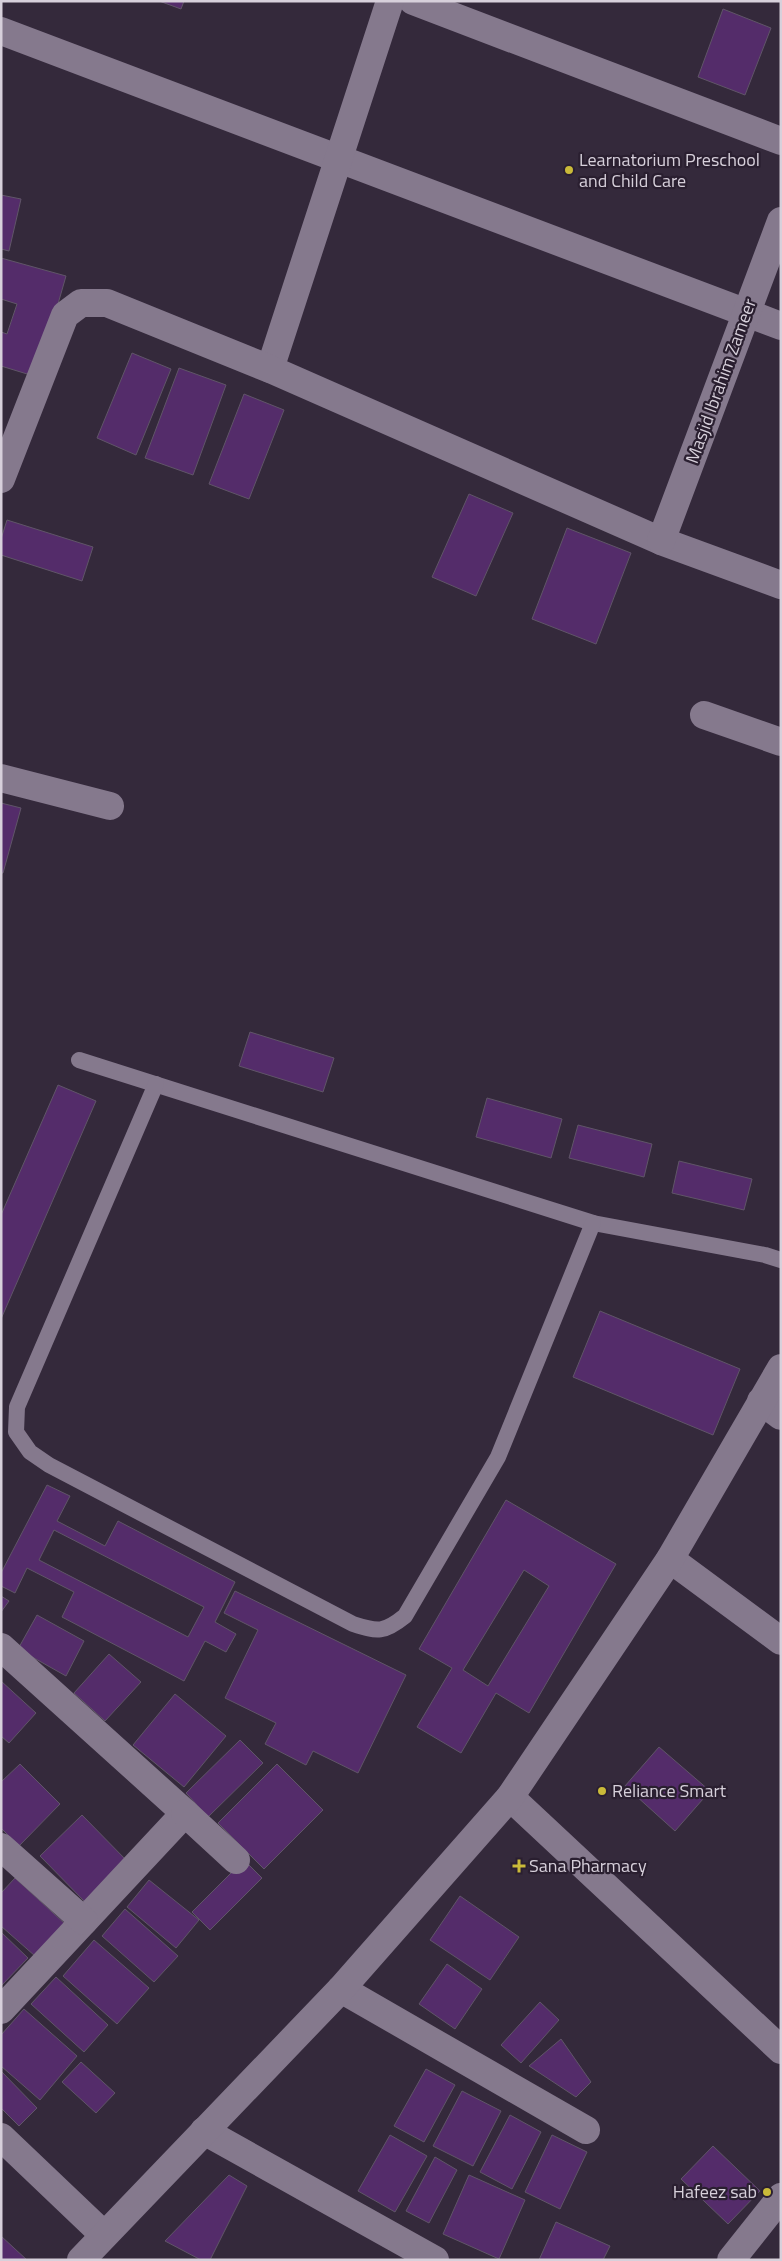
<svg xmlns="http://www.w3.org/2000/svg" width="782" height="2261" viewBox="0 0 782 2261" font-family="'Titillium Web',sans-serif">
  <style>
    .building { fill: #542c6a; stroke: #605568; fill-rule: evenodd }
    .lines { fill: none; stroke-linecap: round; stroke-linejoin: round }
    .lane { stroke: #85798d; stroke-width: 16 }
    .street { stroke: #85798d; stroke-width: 28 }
    .secondary { stroke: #85798d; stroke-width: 28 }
    .poi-dot { fill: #caba39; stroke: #2a1f30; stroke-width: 2 }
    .labels { text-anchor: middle; stroke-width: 4.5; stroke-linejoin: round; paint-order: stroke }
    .poi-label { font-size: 18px; fill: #d7d0db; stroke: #2a1f30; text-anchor: start }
    .street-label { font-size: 18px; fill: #d7d0db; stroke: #2a1f30 }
  </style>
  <rect width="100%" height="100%" fill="#34293b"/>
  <g class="building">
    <path d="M 159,1 L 184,1 L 181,9 Z"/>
    <path d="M 723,9 L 771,28 L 745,95 L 698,77 Z"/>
    <path d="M 1,195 L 21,199 L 9,251 L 1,249 Z"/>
    <path d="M 1,258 L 66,276 L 37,377 L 1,366 L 1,332 L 7,334 L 17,304 L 1,299 Z"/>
    <path d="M 132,353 L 171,369 L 136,455 L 97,438 Z"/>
    <path d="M 179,368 L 226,385 L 193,475 L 145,458 Z"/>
    <path d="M 244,394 L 284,410 L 249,499 L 209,484 Z"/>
    <path d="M 469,494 L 513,513 L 476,596 L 432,577 Z"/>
    <path d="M 7,520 L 93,547 L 82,581 L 1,555 L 1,539 Z"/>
    <path d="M 567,528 L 631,553 L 596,644 L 532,619 Z"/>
    <path d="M 1,803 L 21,808 L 3,873 L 1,873 Z"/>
    <path d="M 250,1032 L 334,1058 L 323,1092 L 239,1066 Z"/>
    <path d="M 58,1085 L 96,1101 L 1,1319 L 1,1215 Z"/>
    <path d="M 487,1098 L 562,1119 L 551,1158 L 476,1137 Z"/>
    <path d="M 578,1125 L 652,1144 L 644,1177 L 569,1158 Z"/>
    <path d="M 679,1161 L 752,1179 L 744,1210 L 672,1193 Z"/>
    <path d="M 600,1311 L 740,1369 L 713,1435 L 573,1377 Z"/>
    <path d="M 47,1485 L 70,1496 L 57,1521 L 105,1546 L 118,1521 L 235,1582 L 215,1622 L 236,1634 L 226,1652 L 205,1641 L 184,1681 L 62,1617 L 74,1592 L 27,1568 L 15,1593 L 1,1586 L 1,1573 ZM 54,1530 L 204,1607 L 188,1637 L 39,1560 Z"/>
    <path d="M 506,1500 L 616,1564 L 529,1713 L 496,1693 L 461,1753 L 417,1727 L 452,1668 L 419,1649 ZM 524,1570 L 549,1586 L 488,1686 L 463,1670 Z"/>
    <path d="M 235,1591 L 406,1675 L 358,1773 L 313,1751 L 306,1765 L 265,1744 L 276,1723 L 225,1698 L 258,1630 L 224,1613 Z"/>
    <path d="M 1,1596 L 9,1601 L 1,1612 Z"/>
    <path d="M 37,1615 L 84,1641 L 66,1676 L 18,1649 Z"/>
    <path d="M 109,1654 L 141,1682 L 105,1721 L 74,1693 Z"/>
    <path d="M 1,1681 L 36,1713 L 9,1743 L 1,1736 Z"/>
    <path d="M 175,1694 L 226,1736 L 184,1787 L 133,1745 Z"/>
    <path d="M 240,1740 L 263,1763 L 208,1817 L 186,1793 Z"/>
    <path d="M 659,1747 L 710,1791 L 675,1831 L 625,1786 Z"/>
    <path d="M 20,1764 L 60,1804 L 19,1846 L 1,1828 L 1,1782 Z"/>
    <path d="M 277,1764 L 323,1810 L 264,1869 L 218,1823 Z"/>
    <path d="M 82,1815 L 128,1862 L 87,1904 L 40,1856 Z"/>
    <path d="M 244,1860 L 262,1878 L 210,1930 L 192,1912 Z"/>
    <path d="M 15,1878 L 64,1923 L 35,1956 L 1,1926 L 1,1893 Z"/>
    <path d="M 149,1880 L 199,1920 L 176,1948 L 127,1907 Z"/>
    <path d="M 460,1896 L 519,1937 L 490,1980 L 430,1940 Z"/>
    <path d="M 125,1909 L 178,1956 L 154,1982 L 102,1936 Z"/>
    <path d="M 1,1932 L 28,1958 L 1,1986 Z"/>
    <path d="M 94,1940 L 149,1988 L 117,2024 L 63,1976 Z"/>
    <path d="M 447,1964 L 482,1989 L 455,2029 L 419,2004 Z"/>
    <path d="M 56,1977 L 108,2025 L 84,2052 L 31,2004 Z"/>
    <path d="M 540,2002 L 559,2020 L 521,2063 L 501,2045 Z"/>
    <path d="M 24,2009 L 77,2056 L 40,2100 L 1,2066 L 1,2035 Z"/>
    <path d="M 561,2039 L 591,2082 L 576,2097 L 529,2066 Z"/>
    <path d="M 81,2062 L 115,2093 L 96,2113 L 62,2082 Z"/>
    <path d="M 426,2069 L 455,2085 L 424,2142 L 394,2126 Z"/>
    <path d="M 1,2071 L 37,2108 L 19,2126 L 1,2108 Z"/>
    <path d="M 462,2091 L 501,2111 L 473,2166 L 433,2146 Z"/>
    <path d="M 510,2115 L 541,2132 L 512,2189 L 480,2172 Z"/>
    <path d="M 390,2135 L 427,2156 L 395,2212 L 358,2191 Z"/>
    <path d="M 552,2135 L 587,2152 L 560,2209 L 525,2192 Z"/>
    <path d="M 713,2146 L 760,2191 L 728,2224 L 681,2179 Z"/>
    <path d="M 435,2157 L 457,2170 L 429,2223 L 406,2211 Z"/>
    <path d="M 229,2175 L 247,2186 L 210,2260 L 201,2260 L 165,2241 Z"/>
    <path d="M 469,2175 L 525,2200 L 499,2259 L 443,2234 Z"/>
    <path d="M 556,2222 L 610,2246 L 603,2260 L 539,2260 Z"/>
    <path d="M 1,2236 L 27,2260 L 1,2260 Z"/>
  </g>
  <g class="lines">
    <g class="lane">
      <path d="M 79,1060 L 593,1223 L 765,1255 L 781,1260"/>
      <path d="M 156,1084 L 17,1407 L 16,1432 L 30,1452 L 49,1465 L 353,1624 C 378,1632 384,1633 405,1616 L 498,1457 L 593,1223"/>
    </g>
    <g class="street">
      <path d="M 413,1 L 781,141"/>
      <path d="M 1,31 L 781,326"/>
      <path d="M 270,369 L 390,1"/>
      <path d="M 1,479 L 65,315 L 81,303 L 107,303 L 270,369 L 661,541 L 781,585"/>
      <path d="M 661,541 L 781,221"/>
      <path d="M 704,715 L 781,742"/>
      <path d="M 1,778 L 110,806"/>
      <path d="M 761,1401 L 781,1416"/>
      <path d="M 670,1559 L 781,1641"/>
      <path d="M 1,1647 L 185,1813 L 1,2010"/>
      <path d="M 510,1797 L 781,2050"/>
      <path d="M 185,1813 L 236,1860"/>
      <path d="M 1,1847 L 84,1921"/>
      <path d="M 341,1989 L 586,2130"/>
      <path d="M 204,2131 L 435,2260"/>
      <path d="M 1,2137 L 104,2235"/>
      <path d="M 731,2260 L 781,2197"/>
    </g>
    <path class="secondary" d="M 81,2260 L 341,1989 L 510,1797 L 670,1559 L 781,1368"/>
  </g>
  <g class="poi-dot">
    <circle cx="569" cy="170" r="5"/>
    <circle cx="602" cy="1791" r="5"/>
    <path d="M516.5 1858.5h5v5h5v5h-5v5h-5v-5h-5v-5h5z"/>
    <circle cx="767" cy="2192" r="5"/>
  </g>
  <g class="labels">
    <g class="poi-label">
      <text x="579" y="166">Learnatorium Preschool<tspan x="579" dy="21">and Child Care</tspan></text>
      <text x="612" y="1797">Reliance Smart</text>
      <text x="529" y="1872">Sana Pharmacy</text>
      <text x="757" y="2198" text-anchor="end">Hafeez sab</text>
    </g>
    <g class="street-label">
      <text transform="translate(721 381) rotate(-70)" y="6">Masjid Ibrahim Zameer</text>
    </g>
  </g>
  <rect width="782" height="2261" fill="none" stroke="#d7d0db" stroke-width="5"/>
</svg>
